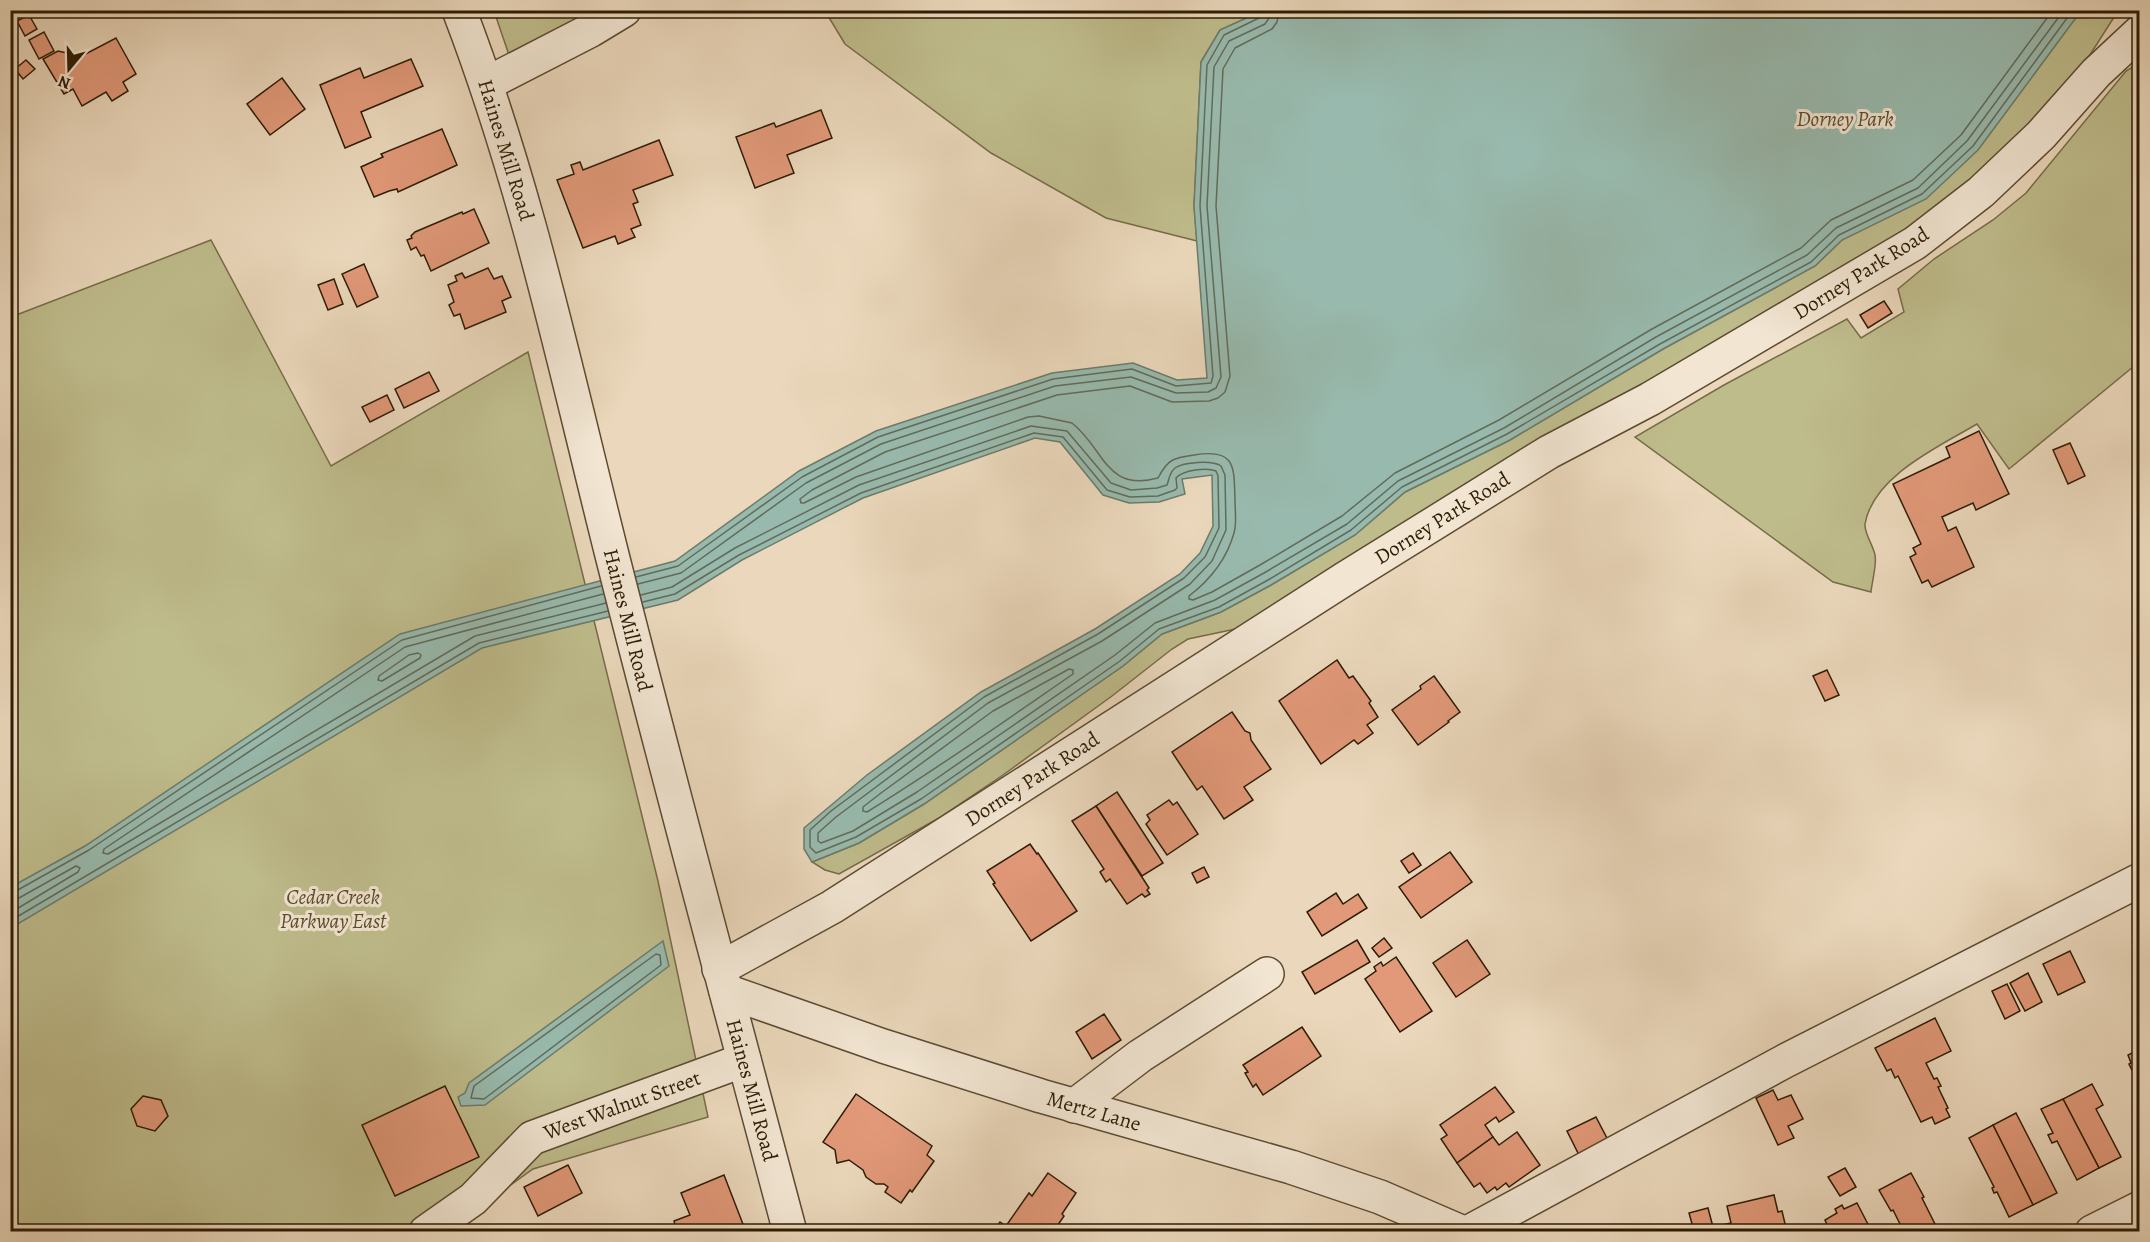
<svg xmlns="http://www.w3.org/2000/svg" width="2150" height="1242" viewBox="0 0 2150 1242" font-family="Alegreya,serif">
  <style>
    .green { fill: #bfbc8c; stroke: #766c48; stroke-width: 1.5 }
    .water { fill: #98baae; stroke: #6d7b6a; stroke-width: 1.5 }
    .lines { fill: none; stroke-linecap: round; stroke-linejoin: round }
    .shore { stroke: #626b59; stroke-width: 1.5 }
    .building { fill: #e29979; stroke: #2d1c04; stroke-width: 1.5 }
    .minor-casing { stroke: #5c4b32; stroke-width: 36 }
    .minor { stroke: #f2e6d3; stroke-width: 33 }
    .labels { text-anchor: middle; stroke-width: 6; stroke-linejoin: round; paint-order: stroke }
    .park-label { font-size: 21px; font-style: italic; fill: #594c2d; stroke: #f2e6d3 }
    .street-label { font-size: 21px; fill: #2d1c04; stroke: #f2e6d3 }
  </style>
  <rect width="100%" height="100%" fill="#ebd8bc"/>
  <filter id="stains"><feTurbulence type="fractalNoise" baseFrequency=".00333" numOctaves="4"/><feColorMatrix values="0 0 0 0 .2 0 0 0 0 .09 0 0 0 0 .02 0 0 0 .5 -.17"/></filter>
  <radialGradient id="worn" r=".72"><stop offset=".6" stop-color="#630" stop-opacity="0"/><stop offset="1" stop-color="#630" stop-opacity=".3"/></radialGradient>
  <g class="green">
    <path d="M 494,11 L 614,11 L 509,55 Z"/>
    <path d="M 825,11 L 1262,11 L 1220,30 L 1201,62 L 1194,206 L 1197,241 L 1106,218 L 991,153 L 845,44 Z"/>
    <path d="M 1414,11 L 2118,11 L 2072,83 L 2002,154 L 1985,166 L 1943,207 L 1245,627 L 1188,639 L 1172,649 L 1112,696 L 1003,775 L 939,818 L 839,874 L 825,870 L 812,862 L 859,843 L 924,804 L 1123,666 L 1162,634 L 1221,612 L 1271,585 L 1355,535 L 1405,492 L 1510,440 L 1663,349 L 1815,266 L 1842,240 Z"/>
    <path d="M 2139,63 L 2139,362 L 2009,469 L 1977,424 C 1940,446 1873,476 1865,524 C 1864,533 1873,545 1875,555 C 1877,565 1872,581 1871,592 L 1833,582 L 1635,437 L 1724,385 L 1847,319 L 1861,338 L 1904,312 L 1898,289 L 1934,259 L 1993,220 L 2026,193 L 2126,71 Z"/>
    <path d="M 211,240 L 331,466 L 528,352 L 658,881 L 708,1117 L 533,1169 L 446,1231 L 11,1232 L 11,317 Z"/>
  </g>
  <g class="water">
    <path d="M 1262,11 L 2081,11 L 1978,150 L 1926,199 L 1842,240 L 1815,266 L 1663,349 L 1510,440 L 1405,492 L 1355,535 L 1271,585 L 1221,612 L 1162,634 L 1123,666 L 924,804 L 859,843 L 812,862 L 804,849 L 804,828 L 867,775 L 981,692 L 1095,629 L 1180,574 L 1200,553 L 1213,526 L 1212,475 L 1182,479 L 1185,494 L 1159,502 L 1129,503 L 1103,495 L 1060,442 L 1035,438 L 863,498 L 742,560 L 678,600 L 482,648 L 11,928 L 11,887 L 85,846 L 400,634 L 675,561 L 799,471 L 876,431 L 1052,373 L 1133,363 L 1177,380 L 1207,378 L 1194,206 L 1201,62 L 1220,30 Z"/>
    <path d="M 663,941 L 669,966 L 485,1105 L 461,1106 L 458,1097 L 465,1093 L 469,1083 Z"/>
  </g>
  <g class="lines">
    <g class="shore">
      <path d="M 1279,10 L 1277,22 L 1272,29 L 1235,48 L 1223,69 L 1216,206 L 1230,376 L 1225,392 L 1218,398 L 1209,401 L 1172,402 L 1130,386 L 1057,395 L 885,452 L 812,490 L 800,499 L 801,503 L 804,503 L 856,477 L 1028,417 L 1039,416 L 1072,423 C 1105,449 1105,492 1158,478 C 1168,459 1173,458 1194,455 C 1236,448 1234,466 1235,501 C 1235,511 1237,523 1234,533 C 1227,558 1210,580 1189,596 L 1189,599 L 1193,600 L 1212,592 L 1260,565 L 1342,516 L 1395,473 L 1499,420 L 1652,329 L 1801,248 L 1831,220 L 1913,180 L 1961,135 L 2053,10"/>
      <path d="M 636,577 L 678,566 L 802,477 L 878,437 L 1053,379 L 1132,369 L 1176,386 L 1211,383 L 1213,376 L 1200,206 L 1207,65 L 1224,35 L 1259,18 L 1262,10"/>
      <path d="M 638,584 L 681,573 L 806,483 L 881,444 L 1055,386 L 1131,377 L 1176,393 L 1208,392 L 1216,388 L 1221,377 L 1207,206 L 1214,67 L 1229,41 L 1265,24 L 1269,18 L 1270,10"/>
      <path d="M 603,594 L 405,647 L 104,849 L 103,853 L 108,854 L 475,636 L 606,603"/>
      <path d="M 641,595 L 672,587 L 735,548 L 859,485 L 1031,426 L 1067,431 L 1111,483 L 1131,490 L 1157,488 L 1167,485 C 1169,480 1169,473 1175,468 C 1184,462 1212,460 1221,466 L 1225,475 L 1226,530 L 1212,561 L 1190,584 L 1102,641 L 988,703 L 836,817 L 818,833 L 818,841 L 821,843 L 853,831 L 917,792 L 1115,655 L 1155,623 L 1215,600 L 1264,573 L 1347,524 L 1398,481 L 1504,428 L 1656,337 L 1807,255 L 1836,228 L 1918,188 L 1967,141 L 2064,10"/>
      <path d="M 643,602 L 675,594 L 739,555 L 861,493 L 1034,433 L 1063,437 L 1107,490 L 1130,497 L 1158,496 L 1175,490 L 1177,488 L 1176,478 C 1183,470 1207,467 1216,471 L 1218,476 L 1219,528 L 1205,557 L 1184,578 L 1098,634 L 984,697 L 831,811 L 810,830 L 810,847 L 816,853 L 856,837 L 921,799 L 1120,661 L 1159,629 L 1219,607 L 1268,580 L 1351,530 L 1402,487 L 1507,434 L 1660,344 L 1811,262 L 1839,235 L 1922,194 L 1973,146 L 2073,10"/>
      <path d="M 418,653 L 421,655 L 420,658 L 382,681 L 378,680 L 379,676 L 409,655 Z"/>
      <path d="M 1069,669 L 1073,670 L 1073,674 C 1005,721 937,769 867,812 L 863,811 L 863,807 L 881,793 L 993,711 Z"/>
      <path d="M 10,892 L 16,891 L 89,850 L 402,640 L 601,586"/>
      <path d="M 10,900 L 19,898 L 76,866 L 80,868 L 78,872 L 10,913"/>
      <path d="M 10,921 L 479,643 L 608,611"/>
      <path d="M 656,954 L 660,955 L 661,965 L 484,1099 L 471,1098 L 474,1086 Z"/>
    </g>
  </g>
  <g class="building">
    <path d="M 29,15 L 37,29 L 25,36 L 17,21 Z"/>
    <path d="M 44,32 L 54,51 L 39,59 L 29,40 Z"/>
    <path d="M 116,38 L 136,74 L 123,82 L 128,91 L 112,101 L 106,92 L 82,106 L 73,89 L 64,94 L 43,59 L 58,51 L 76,55 L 78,58 Z"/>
    <path d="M 411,59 L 423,86 L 361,112 L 371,137 L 345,148 L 320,85 L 360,68 L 364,78 Z"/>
    <path d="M 26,60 L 35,69 L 23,79 L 15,69 Z"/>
    <path d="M 282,78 L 305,109 L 270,135 L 247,104 Z"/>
    <path d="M 821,110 L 832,138 L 787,155 L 794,173 L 755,188 L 736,137 L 774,123 L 776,127 Z"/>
    <path d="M 442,129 L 457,165 L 398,192 L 397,189 L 389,191 L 374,197 L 361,167 L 383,157 L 381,154 Z"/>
    <path d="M 659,140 L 673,175 L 633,190 L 638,202 L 633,204 L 641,225 L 631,229 L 635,237 L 618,244 L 615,236 L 583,248 L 557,180 L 574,174 L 571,165 L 580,162 L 583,170 Z"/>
    <path d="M 474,209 L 489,243 L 431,271 L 424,255 L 421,256 L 416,247 L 411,250 L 407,240 L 412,238 L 411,236 L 415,232 L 462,212 L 463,214 Z"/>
    <path d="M 364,264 L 378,297 L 357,307 L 342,274 Z"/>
    <path d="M 488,268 L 494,279 L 502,276 L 511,297 L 502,301 L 506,312 L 465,329 L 460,314 L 454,316 L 449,305 L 454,302 L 448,285 L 457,281 L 455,276 L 462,273 L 465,278 Z"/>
    <path d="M 334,279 L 343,304 L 328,310 L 318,285 Z"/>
    <path d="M 1884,301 L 1892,313 L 1868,328 L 1860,315 Z"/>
    <path d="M 429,372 L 439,391 L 404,408 L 395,389 Z"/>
    <path d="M 387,395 L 394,410 L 370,422 L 362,407 Z"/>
    <path d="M 1979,431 L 2009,494 L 1976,510 L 1973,503 L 1942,517 L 1948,531 L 1956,527 L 1974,567 L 1932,587 L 1928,580 L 1922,583 L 1910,557 L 1916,554 L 1913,548 L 1921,544 L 1893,484 L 1950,457 L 1946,447 Z"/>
    <path d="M 2070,443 L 2085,476 L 2068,484 L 2053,450 Z"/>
    <path d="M 1337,660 L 1349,678 L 1353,676 L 1371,701 L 1369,703 L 1378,717 L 1367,725 L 1373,733 L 1358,744 L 1354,740 L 1321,764 L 1279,701 Z"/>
    <path d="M 1827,670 L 1839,695 L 1825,701 L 1813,676 Z"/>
    <path d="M 1434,676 L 1460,712 L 1448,721 L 1449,722 L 1418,745 L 1392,710 L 1421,689 L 1420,686 Z"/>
    <path d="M 1232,712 L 1245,731 L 1250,733 L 1251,740 L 1271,769 L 1244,787 L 1253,800 L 1224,819 L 1202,786 L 1197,790 L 1172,752 Z"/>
    <path d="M 1117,792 L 1163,863 L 1142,876 L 1096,806 Z"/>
    <path d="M 1169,800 L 1173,805 L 1177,802 L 1198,834 L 1167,855 L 1146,824 L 1150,820 L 1147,815 Z"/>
    <path d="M 1096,806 L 1149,888 L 1147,890 L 1150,894 L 1145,897 L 1142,894 L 1127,904 L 1110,879 L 1106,882 L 1100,872 L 1104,869 L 1072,821 Z"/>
    <path d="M 1030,844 L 1037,854 L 1038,853 L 1077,911 L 1031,941 L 993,884 L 995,883 L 987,871 Z"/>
    <path d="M 1450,852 L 1472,882 L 1421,918 L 1399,887 Z"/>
    <path d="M 1413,853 L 1421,865 L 1409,873 L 1401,861 Z"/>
    <path d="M 1204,867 L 1209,877 L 1197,883 L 1192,873 Z"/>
    <path d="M 1336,893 L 1343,904 L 1358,894 L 1367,908 L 1322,936 L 1307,912 Z"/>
    <path d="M 1384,938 L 1392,948 L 1379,957 L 1372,948 Z"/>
    <path d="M 1357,940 L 1370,962 L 1315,994 L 1302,972 Z"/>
    <path d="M 1467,940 L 1490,974 L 1456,997 L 1433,963 Z"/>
    <path d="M 2070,951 L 2085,982 L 2058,995 L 2043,964 Z"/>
    <path d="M 1396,957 L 1432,1011 L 1400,1032 L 1365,979 L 1376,971 L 1374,967 L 1381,962 L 1383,966 Z"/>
    <path d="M 2028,973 L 2042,1002 L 2025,1011 L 2010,983 Z"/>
    <path d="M 2007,984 L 2020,1011 L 2005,1019 L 1992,991 Z"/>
    <path d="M 1104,1014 L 1121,1040 L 1092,1059 L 1076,1032 Z"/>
    <path d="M 1935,1018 L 1951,1051 L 1926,1063 L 1934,1079 L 1937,1078 L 1941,1086 L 1938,1087 L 1948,1108 L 1946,1109 L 1950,1117 L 1935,1124 L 1932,1117 L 1921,1122 L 1898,1076 L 1895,1078 L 1891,1069 L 1887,1071 L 1875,1048 Z"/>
    <path d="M 1302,1027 L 1321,1056 L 1263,1095 L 1256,1084 L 1253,1087 L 1245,1073 L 1248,1072 L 1243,1065 Z"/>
    <path d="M 2140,1049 L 2140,1087 L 2129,1064 L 2131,1063 L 2128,1055 Z"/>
    <path d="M 2092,1084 L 2103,1105 L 2096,1109 L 2121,1157 L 2099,1168 L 2063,1099 Z"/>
    <path d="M 445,1086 L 479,1157 L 395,1196 L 362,1125 Z"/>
    <path d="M 1495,1087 L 1514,1112 L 1499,1122 L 1496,1117 L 1485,1125 L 1493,1137 L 1457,1163 L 1441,1139 L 1447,1135 L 1440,1125 Z"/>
    <path d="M 1773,1090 L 1778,1100 L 1791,1095 L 1803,1119 L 1788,1126 L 1794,1138 L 1778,1145 L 1756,1098 Z"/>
    <path d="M 856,1094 L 932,1146 L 927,1155 L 934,1161 L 912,1192 L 910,1190 L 901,1203 L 885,1192 L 888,1187 L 884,1184 L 876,1184 L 866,1177 L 863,1170 L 849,1160 L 837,1163 L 835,1150 L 823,1142 Z"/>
    <path d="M 143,1096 L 161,1100 L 168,1116 L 155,1131 L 137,1126 L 131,1109 Z"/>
    <path d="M 2063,1099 L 2099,1168 L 2077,1180 L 2057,1141 L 2052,1143 L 2048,1135 L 2053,1133 L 2041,1109 Z"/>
    <path d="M 2016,1113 L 2057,1193 L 2033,1205 L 1993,1125 Z"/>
    <path d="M 1596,1117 L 1610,1144 L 1581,1159 L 1567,1131 Z"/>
    <path d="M 1993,1125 L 2033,1205 L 2009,1217 L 1997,1192 L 1994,1193 L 1992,1188 L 1994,1187 L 1969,1138 Z"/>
    <path d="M 1517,1132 L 1540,1165 L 1509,1187 L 1506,1183 L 1497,1190 L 1495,1187 L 1487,1193 L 1480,1183 L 1474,1187 L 1457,1163 L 1493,1137 L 1499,1145 Z"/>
    <path d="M 568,1165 L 582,1193 L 538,1216 L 524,1187 Z"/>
    <path d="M 1845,1168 L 1856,1187 L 1840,1196 L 1828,1177 Z"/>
    <path d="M 1048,1173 L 1076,1193 L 1062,1214 L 1064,1216 L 1053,1232 L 989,1232 L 991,1229 L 994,1230 L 1000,1222 L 1006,1226 L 1029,1193 L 1032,1196 Z"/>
    <path d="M 1911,1173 L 1924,1197 L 1922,1198 L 1939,1232 L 1904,1232 L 1893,1210 L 1891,1211 L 1879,1190 Z"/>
    <path d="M 724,1175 L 746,1232 L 670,1232 L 668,1228 L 675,1225 L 674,1221 L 690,1215 L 681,1193 Z"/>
    <path d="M 1774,1195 L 1778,1212 L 1782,1211 L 1787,1232 L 1692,1232 L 1694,1231 L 1689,1213 L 1708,1208 L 1713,1227 L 1731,1223 L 1727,1206 Z"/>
    <path d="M 1857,1203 L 1872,1232 L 1830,1232 L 1825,1220 L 1837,1213 L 1835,1209 L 1842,1205 L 1844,1209 Z"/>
  </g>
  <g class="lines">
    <defs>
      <g id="minor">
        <path d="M 459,10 C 527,187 566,372 612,555 C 669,781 730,1006 790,1232"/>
        <path d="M 486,84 L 591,30 L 624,10"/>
        <path d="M 719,969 L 832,907 L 1346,578 L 1549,452 L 1650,399 L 1915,243 L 1981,192 L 2041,135 L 2096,73 L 2140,32"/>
        <path d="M 726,991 L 883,1046 L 1041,1096 L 1291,1167 L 1380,1197 L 1461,1232"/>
        <path d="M 1074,1106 L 1140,1056 L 1267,974"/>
        <path d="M 426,1232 L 473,1199 L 532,1138 L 744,1060"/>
        <path d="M 1469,1232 L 1785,1061 L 2140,880"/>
        <path d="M 2092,1232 L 2140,1208"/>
      </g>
    </defs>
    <use href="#minor" class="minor-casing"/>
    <use href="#minor" class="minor"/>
  </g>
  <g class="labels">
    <g class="park-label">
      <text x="1845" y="126">Dorney Park</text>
      <text x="333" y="904">Cedar Creek<tspan x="333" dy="24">Parkway East</tspan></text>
    </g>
    <g class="street-label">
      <text transform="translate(506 150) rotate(73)" y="7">Haines Mill Road</text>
      <text transform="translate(1861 273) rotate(-32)" y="7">Dorney Park Road</text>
      <text transform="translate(1442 518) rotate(-32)" y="7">Dorney Park Road</text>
      <text transform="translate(628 620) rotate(76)" y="7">Haines Mill Road</text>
      <text transform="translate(1032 779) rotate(-33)" y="7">Dorney Park Road</text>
      <text transform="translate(752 1090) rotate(75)" y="7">Haines Mill Road</text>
      <text transform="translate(622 1105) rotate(-20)" y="7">West Walnut Street</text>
      <text transform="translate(1094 1111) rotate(16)" y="7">Mertz Lane</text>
    </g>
  </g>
  <rect width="2150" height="1242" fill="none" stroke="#ebd8bc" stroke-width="36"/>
  <rect x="12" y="12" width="2126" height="1218" fill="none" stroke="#2d1c04" stroke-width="3"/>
  <rect x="18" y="18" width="2114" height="1206" fill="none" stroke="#2d1c04" stroke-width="1.5"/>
  <g transform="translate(69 69) rotate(199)" stroke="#f2e6d3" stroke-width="4.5" paint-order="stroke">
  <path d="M0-4.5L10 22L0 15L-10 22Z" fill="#2d1c04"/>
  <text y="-9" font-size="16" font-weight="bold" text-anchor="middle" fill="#2d1c04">N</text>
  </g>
  <rect width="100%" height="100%" filter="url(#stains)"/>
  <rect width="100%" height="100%" fill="url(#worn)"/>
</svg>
